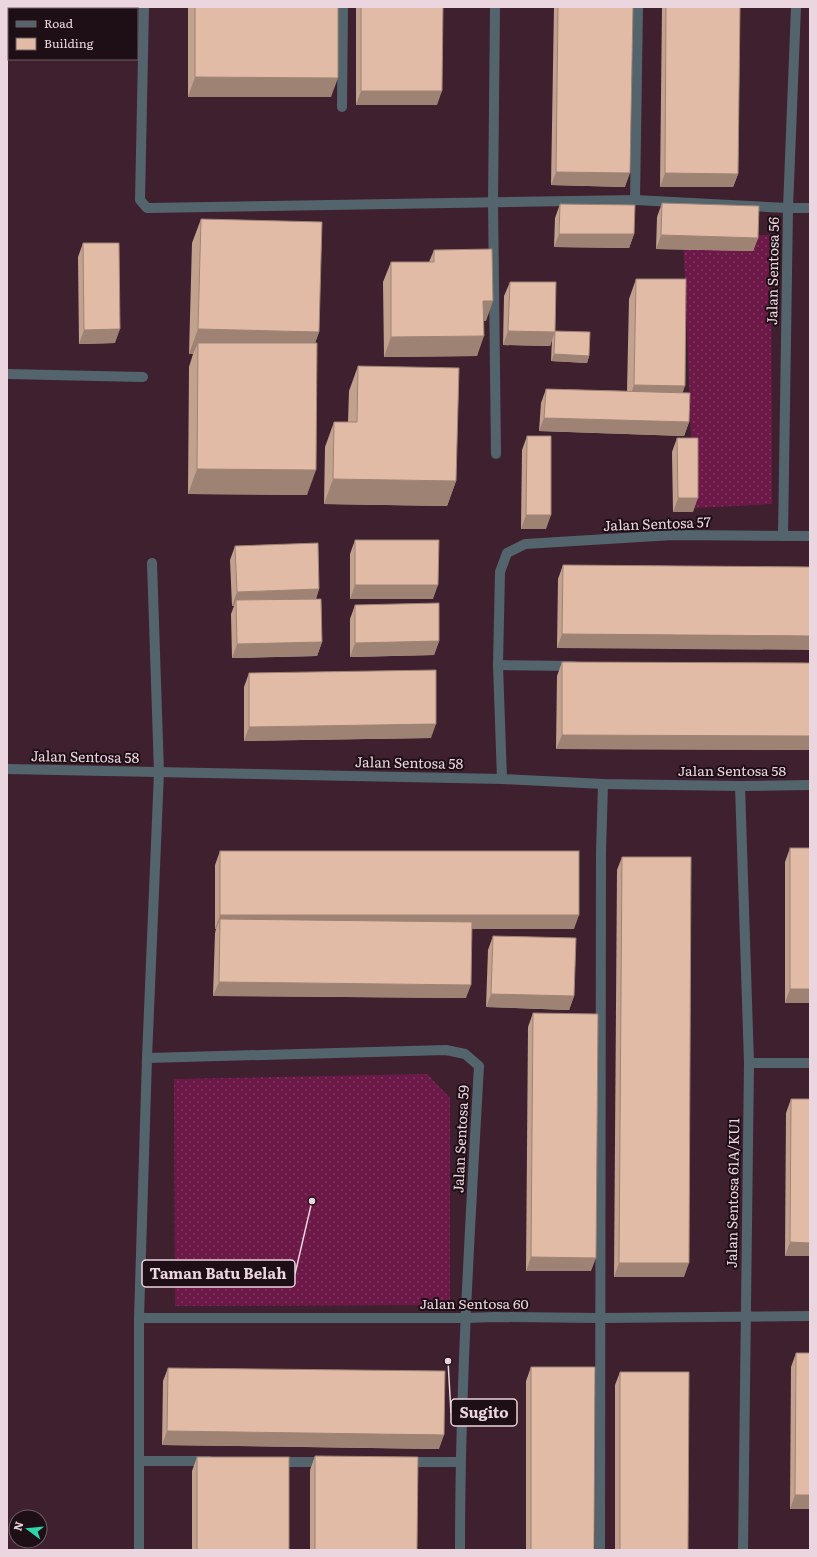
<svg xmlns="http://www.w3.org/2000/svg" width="817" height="1557" viewBox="0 0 817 1557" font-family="Literata,serif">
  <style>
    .grass { fill: url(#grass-dots) }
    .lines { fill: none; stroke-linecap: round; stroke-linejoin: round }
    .lane { stroke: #54646c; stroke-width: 10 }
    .street { stroke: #54646c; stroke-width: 10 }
    .wall { fill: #c2a18f }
    .shaded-wall { fill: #9e8374 }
    .building { fill: #e1bba6; stroke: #9e8374 }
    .labels { text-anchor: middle; stroke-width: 4; stroke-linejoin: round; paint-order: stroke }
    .street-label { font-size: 14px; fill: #ebd5de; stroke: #1d0f15 }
    .leader { fill: none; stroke: #ebd5de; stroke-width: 1.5 }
    .callout-dot { fill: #ebd5de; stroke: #1d0f15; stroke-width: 1.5 }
    .callout { fill: #1d0f15; stroke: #ebd5de; stroke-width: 1.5 }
    .callout-label { font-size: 15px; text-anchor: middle; font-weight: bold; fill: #ebd5de }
  </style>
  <defs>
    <pattern id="grass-dots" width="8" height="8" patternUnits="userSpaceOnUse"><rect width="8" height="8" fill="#6c1947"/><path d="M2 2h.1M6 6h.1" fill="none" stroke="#813a61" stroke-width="1.8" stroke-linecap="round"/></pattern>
  </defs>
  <rect width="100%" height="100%" fill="#3f202e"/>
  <g class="grass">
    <path d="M 683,235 L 771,235 L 772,504 L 694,508 Z"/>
    <path d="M 427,1074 L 450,1098 L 450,1305 L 175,1306 L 174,1079 Z"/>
  </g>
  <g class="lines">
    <g class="lane">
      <path d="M 144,7 L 140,200 L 147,208 L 635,200 L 788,208 L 810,208"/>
      <path d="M 342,107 L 343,7"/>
      <path d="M 635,200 L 638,7"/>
      <path d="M 493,202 L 496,454"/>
      <path d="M 7,374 L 143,377"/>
      <path d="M 152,563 L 159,772"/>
      <path d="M 498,665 L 574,666"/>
      <path d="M 139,1461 L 209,1461"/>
      <path d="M 277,1462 L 327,1462"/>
      <path d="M 405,1462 L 460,1462"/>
      <path d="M 600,1550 L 601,852 L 603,784"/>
    </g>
    <g class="street">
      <path d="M 493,202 L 495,7"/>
      <path d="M 783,536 L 788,208 L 796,7"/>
      <path d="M 7,769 L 502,779 L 603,784 L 740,786 L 810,785"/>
      <path d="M 502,779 L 498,665 L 500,572 L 507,553 L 525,544 L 673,535 L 810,536"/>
      <path d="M 740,786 L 749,1063 L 743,1550"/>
      <path d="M 147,1058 L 446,1050 L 465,1054 L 479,1066 C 470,1227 460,1388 460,1550"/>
      <path d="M 749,1063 L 810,1063"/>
      <path d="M 139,1318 L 465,1318 L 495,1317 L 601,1318 L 810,1316"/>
      <path d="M 139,1550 L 139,1318 L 147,1058 L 159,772"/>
    </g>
  </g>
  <g class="wall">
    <path d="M 188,7 L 338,7 L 331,97 L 188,97 Z"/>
    <path d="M 356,7 L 443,7 L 437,105 L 356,105 Z"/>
    <path d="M 554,7 L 633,7 L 625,187 L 551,185 Z"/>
    <path d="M 662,7 L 740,7 L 738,174 L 733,187 L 660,187 Z"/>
    <path d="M 662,203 L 758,238 L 753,251 L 656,249 L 657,217 Z"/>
    <path d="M 560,204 L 634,234 L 629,248 L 554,247 L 555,218 Z"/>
    <path d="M 201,219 L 319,332 L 315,343 L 307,495 L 188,494 L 189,367 L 193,354 L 189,354 L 192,243 Z"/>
    <path d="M 83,243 L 115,343 L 79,344 L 78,257 Z"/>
    <path d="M 434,250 L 486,321 L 484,321 L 477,356 L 384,357 L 383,282 L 391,262 L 429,262 Z"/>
    <path d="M 636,279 L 682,393 L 689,422 L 684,436 L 539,431 L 541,403 L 546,389 L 627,391 L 629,299 Z"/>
    <path d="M 510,282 L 555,332 L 589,356 L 587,363 L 551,361 L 552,339 L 550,346 L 503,345 L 504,296 Z"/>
    <path d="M 358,366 L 456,481 L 447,506 L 324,504 L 325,447 L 334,422 L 348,422 L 349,391 Z"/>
    <path d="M 527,436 L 546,529 L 521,529 L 522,450 Z"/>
    <path d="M 677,438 L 693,512 L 673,512 L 672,452 Z"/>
    <path d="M 355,540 L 433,599 L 350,599 L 350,554 Z"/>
    <path d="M 235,546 L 319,589 L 316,599 L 322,642 L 317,656 L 232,658 L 231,614 L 234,606 L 232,606 L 230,560 Z"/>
    <path d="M 563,565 L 810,567 L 557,648 L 558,579 Z"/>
    <path d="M 355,605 L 439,641 L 434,655 L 350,657 L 350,619 Z"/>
    <path d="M 562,662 L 810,663 L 810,750 L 556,749 L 557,676 Z"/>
    <path d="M 249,673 L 431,738 L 244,741 L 244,687 Z"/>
    <path d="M 790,848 L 810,848 L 810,1003 L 785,1003 L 785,862 Z"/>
    <path d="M 220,851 L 574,929 L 472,929 L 466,998 L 213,996 L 215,933 L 216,929 L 215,929 L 215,865 Z"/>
    <path d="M 622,857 L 684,1277 L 614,1277 L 617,870 Z"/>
    <path d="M 493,936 L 574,996 L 569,1010 L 486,1007 L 488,950 Z"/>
    <path d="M 533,1013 L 591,1271 L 526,1271 L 528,1027 Z"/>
    <path d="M 791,1099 L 810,1256 L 785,1256 L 786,1113 Z"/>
    <path d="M 796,1353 L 810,1509 L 790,1509 L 791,1367 Z"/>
    <path d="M 531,1367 L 594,1550 L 526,1550 L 526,1381 Z"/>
    <path d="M 168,1368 L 439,1449 L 162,1445 L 163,1381 Z"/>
    <path d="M 620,1372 L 688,1550 L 615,1550 L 615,1385 Z"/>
    <path d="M 315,1456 L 417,1550 L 310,1550 L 310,1470 Z"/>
    <path d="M 197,1457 L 289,1550 L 192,1550 L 192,1471 Z"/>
  </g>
  <g class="shaded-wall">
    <path d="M 195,77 L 338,78 L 331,97 L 188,97 Z"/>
    <path d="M 361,91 L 442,91 L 437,105 L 356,105 Z"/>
    <path d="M 556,172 L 630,173 L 625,187 L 551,185 Z"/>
    <path d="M 665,173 L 738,174 L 733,187 L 660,187 Z"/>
    <path d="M 559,234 L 634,234 L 629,248 L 554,247 Z"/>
    <path d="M 661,235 L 758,238 L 753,251 L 656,249 Z"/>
    <path d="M 483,301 L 493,301 L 486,321 L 476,321 Z"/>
    <path d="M 120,329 L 115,343 L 79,344 L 84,330 Z"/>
    <path d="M 198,329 L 319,332 L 310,357 L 198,343 L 193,354 L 189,354 Z"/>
    <path d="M 508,331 L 555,332 L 550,346 L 503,345 Z"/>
    <path d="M 484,336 L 477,356 L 384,357 L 391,337 Z"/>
    <path d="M 554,354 L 589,356 L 587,363 L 551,361 Z"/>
    <path d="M 634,385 L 685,386 L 678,406 L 627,405 Z"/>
    <path d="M 544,418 L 689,422 L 684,436 L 539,431 Z"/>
    <path d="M 197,469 L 316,470 L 307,495 L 188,494 Z"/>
    <path d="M 333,479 L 456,481 L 447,506 L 324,504 Z"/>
    <path d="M 678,498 L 698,498 L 693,512 L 673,512 Z"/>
    <path d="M 526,515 L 551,515 L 546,529 L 521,529 Z"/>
    <path d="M 355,585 L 438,585 L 433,599 L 350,599 Z"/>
    <path d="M 319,589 L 314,603 L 236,600 L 234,606 L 232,606 L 237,592 Z"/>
    <path d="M 562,634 L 810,636 L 810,650 L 557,648 Z"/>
    <path d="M 439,641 L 434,655 L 350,657 L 355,643 Z"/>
    <path d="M 322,642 L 317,656 L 232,658 L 237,644 Z"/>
    <path d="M 436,724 L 431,738 L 244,741 L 249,727 Z"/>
    <path d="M 562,735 L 810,736 L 810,750 L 556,749 Z"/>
    <path d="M 220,915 L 579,915 L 574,929 L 219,929 L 220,919 L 216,929 L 215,929 Z"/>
    <path d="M 219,982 L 471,985 L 466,998 L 213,996 Z"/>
    <path d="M 790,989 L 810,989 L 810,1003 L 785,1003 Z"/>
    <path d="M 491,994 L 574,996 L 569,1010 L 486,1007 Z"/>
    <path d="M 790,1242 L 810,1243 L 810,1256 L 785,1256 Z"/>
    <path d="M 531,1257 L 596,1258 L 591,1271 L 526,1271 Z"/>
    <path d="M 619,1263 L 689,1263 L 684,1277 L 614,1277 Z"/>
    <path d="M 167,1431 L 444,1435 L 439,1449 L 162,1445 Z"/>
    <path d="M 795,1495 L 810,1495 L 810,1509 L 790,1509 Z"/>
  </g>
  <g class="building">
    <path d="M 195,7 L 338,7 L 338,78 L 195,77 Z"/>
    <path d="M 361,7 L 443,7 L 442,91 L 361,91 Z"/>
    <path d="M 558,7 L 633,7 L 630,173 L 556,172 Z"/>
    <path d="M 666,7 L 740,7 L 738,174 L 665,173 Z"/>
    <path d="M 662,203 L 759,206 L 758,238 L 661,235 Z"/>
    <path d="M 560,204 L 635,205 L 634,234 L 559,234 Z"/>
    <path d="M 201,219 L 322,222 L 319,332 L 198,329 Z"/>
    <path d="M 83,243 L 119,243 L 120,329 L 84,330 Z"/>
    <path d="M 492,249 L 493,301 L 483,301 L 484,336 L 391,337 L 391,262 L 434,262 L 434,250 Z"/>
    <path d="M 636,279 L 686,279 L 685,386 L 634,385 Z"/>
    <path d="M 510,282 L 556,282 L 555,332 L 508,331 Z"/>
    <path d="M 555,331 L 590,332 L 589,356 L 554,354 Z"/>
    <path d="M 198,343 L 317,343 L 316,470 L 197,469 Z"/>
    <path d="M 358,366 L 459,368 L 456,481 L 333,479 L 334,422 L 357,422 Z"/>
    <path d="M 546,389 L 690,393 L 689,422 L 544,418 Z"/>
    <path d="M 527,436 L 551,436 L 551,515 L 526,515 Z"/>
    <path d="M 677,438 L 698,438 L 698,498 L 678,498 Z"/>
    <path d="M 355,540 L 439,540 L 438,585 L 355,585 Z"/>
    <path d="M 318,543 L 319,589 L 237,592 L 235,546 Z"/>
    <path d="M 563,565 L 810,567 L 810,636 L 562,634 Z"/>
    <path d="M 321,599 L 322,642 L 237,644 L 236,600 Z"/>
    <path d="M 439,603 L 439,641 L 355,643 L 355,605 Z"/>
    <path d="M 562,662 L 810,663 L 810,736 L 562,735 Z"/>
    <path d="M 436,670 L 436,724 L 249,727 L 249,673 Z"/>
    <rect x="790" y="848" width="20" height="141"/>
    <rect x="220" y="851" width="359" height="64"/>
    <path d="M 622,857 L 691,857 L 689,1263 L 619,1263 Z"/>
    <path d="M 220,919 L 472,922 L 471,985 L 219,982 Z"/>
    <path d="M 493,936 L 576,938 L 574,996 L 491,994 Z"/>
    <path d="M 533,1013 L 598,1014 L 596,1258 L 531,1257 Z"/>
    <path d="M 791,1099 L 810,1099 L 810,1243 L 790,1242 Z"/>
    <path d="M 796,1353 L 810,1353 L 810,1495 L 795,1495 Z"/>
    <path d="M 531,1367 L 595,1367 L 594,1550 L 531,1550 Z"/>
    <path d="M 168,1368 L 445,1371 L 444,1435 L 167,1431 Z"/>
    <path d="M 620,1372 L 689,1372 L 688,1550 L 620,1550 Z"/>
    <path d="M 315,1456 L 418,1457 L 417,1550 L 315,1550 Z"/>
    <rect x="197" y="1457" width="92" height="93"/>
  </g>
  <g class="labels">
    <g class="street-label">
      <text transform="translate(773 271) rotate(-89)" y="5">Jalan Sentosa 56</text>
      <text transform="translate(657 524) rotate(-2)" y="5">Jalan Sentosa 57</text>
      <text transform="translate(85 757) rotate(1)" y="5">Jalan Sentosa 58</text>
      <text transform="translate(409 763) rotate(1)" y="5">Jalan Sentosa 58</text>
      <text x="732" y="776">Jalan Sentosa 58</text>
      <text transform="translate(461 1139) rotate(-87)" y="5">Jalan Sentosa 59</text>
      <text transform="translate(733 1193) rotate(-89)" y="5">Jalan Sentosa 61A/KU1</text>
      <text x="474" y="1309">Jalan Sentosa 60</text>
    </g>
  </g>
  <path class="leader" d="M312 1201L295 1274M448 1361L451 1413"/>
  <g class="callout-dot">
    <circle cx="312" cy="1201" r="4"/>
    <circle cx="448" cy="1361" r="4"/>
  </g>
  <g class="callout">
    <rect x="142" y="1260" width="153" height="27" rx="4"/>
    <rect x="451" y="1399" width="66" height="27" rx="4"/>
  </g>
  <g class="callout-label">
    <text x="218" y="1279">Taman Batu Belah</text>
    <text x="484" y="1418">Sugito</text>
  </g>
  <rect width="817" height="1557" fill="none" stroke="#ebd5de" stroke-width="16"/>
  <rect x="8" y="8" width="130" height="52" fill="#1d0f15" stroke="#6f5e65"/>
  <rect x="16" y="21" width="20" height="6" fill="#54646c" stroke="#6f5e65"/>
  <text x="44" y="28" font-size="12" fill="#ebd5de">Road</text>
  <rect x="16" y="38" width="20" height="12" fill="#e1bba6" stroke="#6f5e65"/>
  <text x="44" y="48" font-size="12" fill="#ebd5de">Building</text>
  <g transform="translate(28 1529) rotate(286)"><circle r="19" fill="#1d0f15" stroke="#6f5e65"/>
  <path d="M0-3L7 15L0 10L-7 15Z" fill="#2dd5ab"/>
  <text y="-6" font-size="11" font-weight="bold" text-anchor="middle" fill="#ebd5de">N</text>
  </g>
</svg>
